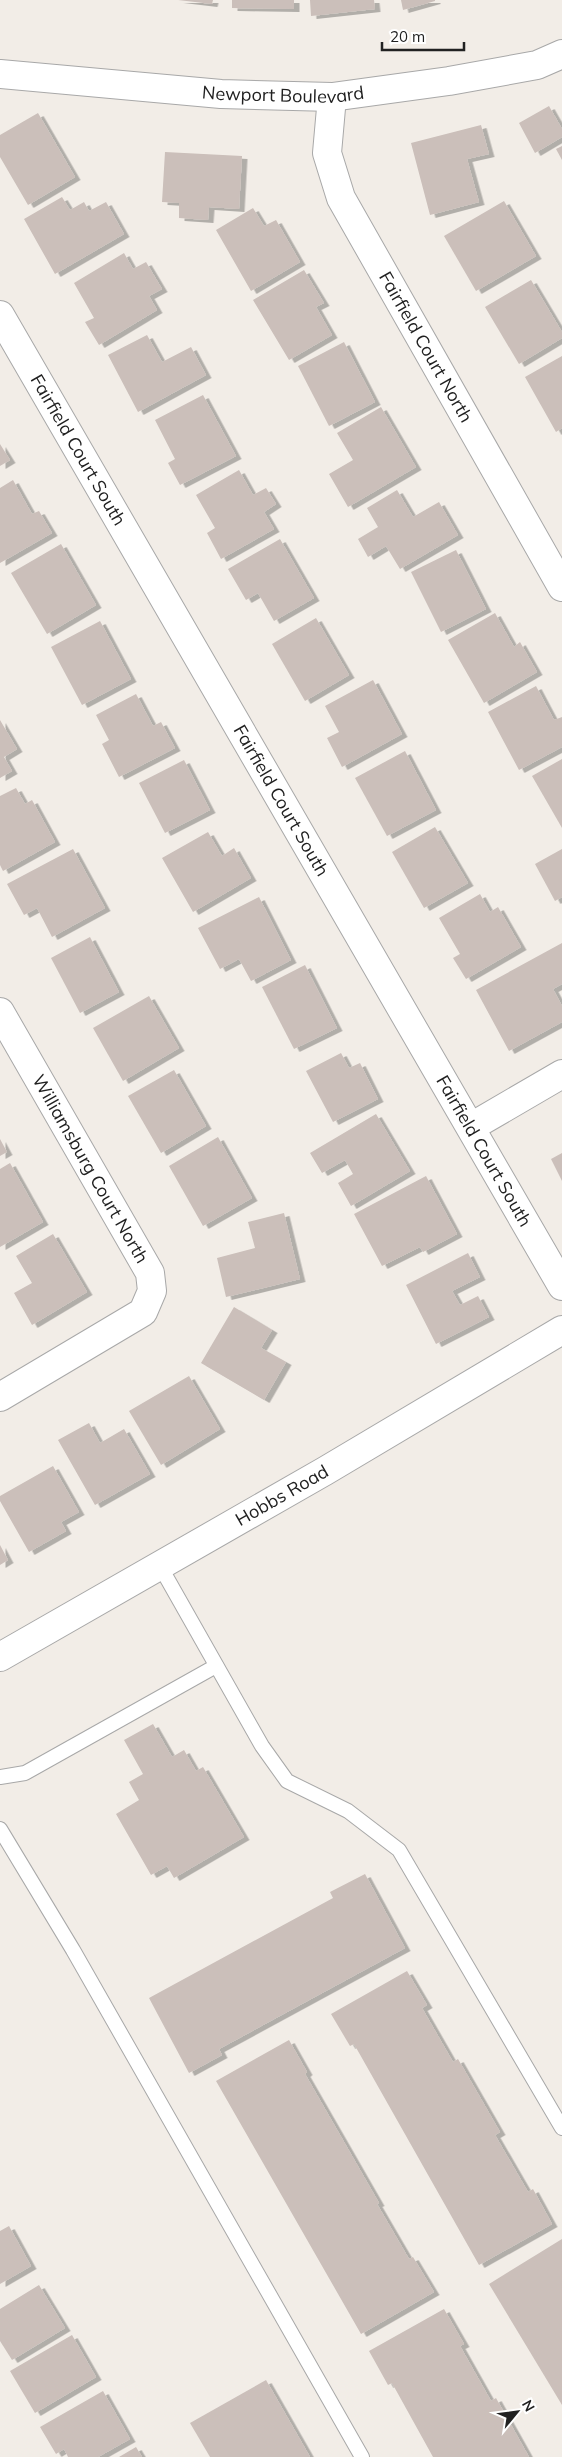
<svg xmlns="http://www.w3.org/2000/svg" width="562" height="2457" viewBox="0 0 562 2457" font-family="Mulish,sans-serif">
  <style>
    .building { fill: #cbbfba; filter: url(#shadow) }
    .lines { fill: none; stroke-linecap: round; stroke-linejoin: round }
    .service-casing { stroke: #a8a8a8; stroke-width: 16 }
    .minor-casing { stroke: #a8a8a8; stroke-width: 30 }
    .tertiary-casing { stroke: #a8a8a8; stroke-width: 30 }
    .service { stroke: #fff; stroke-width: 14 }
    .minor { stroke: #fff; stroke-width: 28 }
    .tertiary { stroke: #fff; stroke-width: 28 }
    .labels { text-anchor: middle; stroke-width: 5; stroke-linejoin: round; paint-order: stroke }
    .street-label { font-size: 18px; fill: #212121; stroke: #fff }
  </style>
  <defs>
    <filter id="shadow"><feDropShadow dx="5.5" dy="3" stdDeviation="0" flood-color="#0004"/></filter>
  </defs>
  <rect width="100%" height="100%" fill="#f2ede7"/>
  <g class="building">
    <path d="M 178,0 L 213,0 L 212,4 Z"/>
    <path d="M 232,0 L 294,0 L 294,9 L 232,8 Z"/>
    <path d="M 310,0 L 374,0 L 375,9 L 311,16 Z"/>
    <path d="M 401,0 L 435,0 L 435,1 L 403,10 Z"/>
    <path d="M 549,106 L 562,129 L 562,137 L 535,153 L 519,123 Z"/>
    <path d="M 38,113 L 75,177 L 28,205 L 0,157 L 0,135 Z"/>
    <path d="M 481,125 L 489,154 L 467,159 L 479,202 L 430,215 L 411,143 Z"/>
    <path d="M 562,146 L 562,160 L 556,149 Z"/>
    <path d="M 165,152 L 242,156 L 239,209 L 209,207 L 208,220 L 179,218 L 179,203 L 162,202 Z"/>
    <path d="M 62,197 L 70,210 L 84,202 L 89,211 L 106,202 L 124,234 L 55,274 L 24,219 Z"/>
    <path d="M 504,201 L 536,256 L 476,291 L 444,236 Z"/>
    <path d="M 253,208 L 264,226 L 276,220 L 300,262 L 251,291 L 216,230 Z"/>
    <path d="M 124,253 L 133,269 L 146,262 L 162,289 L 149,296 L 157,310 L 99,345 L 85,322 L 94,318 L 74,283 Z"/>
    <path d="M 304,270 L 324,303 L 316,307 L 332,335 L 289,360 L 253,300 Z"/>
    <path d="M 531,280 L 562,332 L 562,338 L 519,364 L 485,307 Z"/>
    <path d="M 147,335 L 162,362 L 191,347 L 206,375 L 138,412 L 108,355 Z"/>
    <path d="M 344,342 L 375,402 L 329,426 L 298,366 Z"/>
    <path d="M 562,356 L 562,428 L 556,432 L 525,377 Z"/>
    <path d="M 203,395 L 236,456 L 180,485 L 168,463 L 175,459 L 155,420 Z"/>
    <path d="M 381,407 L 416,467 L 348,507 L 329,474 L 353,460 L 337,433 Z"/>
    <path d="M 0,444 L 10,460 L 0,466 Z"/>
    <path d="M 239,470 L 253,495 L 266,488 L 276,504 L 264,512 L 274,529 L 221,559 L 207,533 L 215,528 L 196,495 Z"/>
    <path d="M 13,480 L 32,514 L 39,511 L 52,533 L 0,563 L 0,488 Z"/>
    <path d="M 397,490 L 413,517 L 439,502 L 458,535 L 400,569 L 386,546 L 368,557 L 358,539 L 378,527 L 367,508 Z"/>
    <path d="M 280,539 L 314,598 L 274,621 L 258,593 L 246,600 L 228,569 Z"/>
    <path d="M 61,544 L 96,605 L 47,634 L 11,573 Z"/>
    <path d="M 456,550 L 486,609 L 441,632 L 411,572 Z"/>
    <path d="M 495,613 L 514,647 L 520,642 L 537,672 L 484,703 L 448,640 Z"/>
    <path d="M 316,618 L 349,675 L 305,701 L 272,644 Z"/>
    <path d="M 100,621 L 131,679 L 82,705 L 51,647 Z"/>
    <path d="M 373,680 L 402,734 L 342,767 L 327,738 L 339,732 L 325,706 Z"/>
    <path d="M 536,686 L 554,720 L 562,717 L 562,747 L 519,770 L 488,712 Z"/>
    <path d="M 136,694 L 153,726 L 161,722 L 175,748 L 119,777 L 102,744 L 109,740 L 96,715 Z"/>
    <path d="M 0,720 L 17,749 L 4,757 L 12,771 L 0,778 Z"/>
    <path d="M 405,751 L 436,810 L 387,836 L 355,778 Z"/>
    <path d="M 562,759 L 562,828 L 532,776 Z"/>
    <path d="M 184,760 L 210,810 L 165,833 L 139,783 Z"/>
    <path d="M 16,788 L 25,804 L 32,800 L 55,842 L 3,871 L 0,865 L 0,796 Z"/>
    <path d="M 435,827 L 468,883 L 424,908 L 392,852 Z"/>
    <path d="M 208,832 L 222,856 L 234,848 L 251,878 L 193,912 L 162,858 Z"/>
    <path d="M 73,849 L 105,908 L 52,937 L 37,908 L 24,915 L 7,884 Z"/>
    <path d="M 562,849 L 562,897 L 555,901 L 535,864 Z"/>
    <path d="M 480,894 L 490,912 L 498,907 L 521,947 L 466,979 L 453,958 L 460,954 L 439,918 Z"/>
    <path d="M 259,897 L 291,960 L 251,981 L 239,959 L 220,969 L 198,928 Z"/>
    <path d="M 90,937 L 119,992 L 80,1013 L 51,958 Z"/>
    <path d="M 562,943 L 562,984 L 553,989 L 562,1006 L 562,1022 L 509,1051 L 476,990 Z"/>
    <path d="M 305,965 L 337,1028 L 294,1049 L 262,987 Z"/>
    <path d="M 149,996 L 179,1048 L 123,1081 L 93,1028 Z"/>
    <path d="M 341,1053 L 349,1068 L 360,1063 L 378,1099 L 333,1122 L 306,1071 Z"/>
    <path d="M 174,1070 L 206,1126 L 161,1153 L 128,1096 Z"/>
    <path d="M 376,1114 L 410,1171 L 351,1206 L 338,1183 L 353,1174 L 345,1160 L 322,1173 L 310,1153 Z"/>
    <path d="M 218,1137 L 252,1198 L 203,1226 L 169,1166 Z"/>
    <path d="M 0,1139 L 7,1152 L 0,1156 Z"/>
    <path d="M 562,1153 L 562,1181 L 551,1159 Z"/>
    <path d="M 10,1163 L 43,1222 L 0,1247 L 0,1169 Z"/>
    <path d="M 426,1176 L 457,1234 L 423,1252 L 420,1247 L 382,1266 L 354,1214 Z"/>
    <path d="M 284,1213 L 300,1279 L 226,1297 L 217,1258 L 255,1248 L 248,1222 Z"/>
    <path d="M 53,1234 L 87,1292 L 32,1325 L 14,1293 L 32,1283 L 16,1256 Z"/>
    <path d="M 468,1253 L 480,1277 L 452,1291 L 460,1305 L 478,1296 L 489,1317 L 436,1344 L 406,1285 Z"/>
    <path d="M 234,1307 L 272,1330 L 261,1348 L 286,1362 L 264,1400 L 201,1363 Z"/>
    <path d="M 189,1376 L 220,1429 L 161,1465 L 129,1411 Z"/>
    <path d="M 89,1423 L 100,1443 L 124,1429 L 150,1474 L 95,1505 L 58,1440 Z"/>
    <path d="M 53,1466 L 79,1512 L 61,1522 L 66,1531 L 29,1552 L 0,1501 L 0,1496 Z"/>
    <path d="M 0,1545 L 8,1560 L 0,1565 Z"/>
    <path d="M 153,1724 L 172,1757 L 184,1750 L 196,1771 L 203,1767 L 244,1837 L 174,1878 L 167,1866 L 151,1875 L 116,1814 L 139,1800 L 129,1782 L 143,1774 L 124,1740 Z"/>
    <path d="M 365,1874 L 405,1948 L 219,2049 L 222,2055 L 189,2073 L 149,1998 L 333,1898 L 330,1892 Z"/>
    <path d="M 407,1971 L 427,2005 L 422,2008 L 453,2062 L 458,2059 L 500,2132 L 495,2135 L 528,2192 L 533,2189 L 552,2224 L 479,2265 L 354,2044 L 350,2046 L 331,2014 Z"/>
    <path d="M 289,2040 L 307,2072 L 305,2074 L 379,2203 L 377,2204 L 409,2259 L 413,2257 L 434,2292 L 361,2334 L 216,2081 Z"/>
    <path d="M 9,2226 L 31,2266 L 0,2284 L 0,2231 Z"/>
    <path d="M 562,2239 L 562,2405 L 489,2284 Z"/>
    <path d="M 39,2285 L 65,2328 L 12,2360 L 0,2341 L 0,2309 Z"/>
    <path d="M 444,2309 L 464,2344 L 460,2346 L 491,2401 L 496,2398 L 529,2457 L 433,2457 L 392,2383 L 388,2385 L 369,2351 Z"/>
    <path d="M 72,2335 L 96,2377 L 35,2413 L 10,2371 Z"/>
    <path d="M 266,2380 L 310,2457 L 210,2457 L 190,2423 Z"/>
    <path d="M 103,2391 L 130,2439 L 98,2457 L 68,2457 L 64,2449 L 56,2454 L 40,2427 Z"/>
    <path d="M 136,2447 L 142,2457 L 119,2457 Z"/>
  </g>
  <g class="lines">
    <defs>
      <g id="service">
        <path d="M 160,1566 L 262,1746 L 287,1781 L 348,1811 L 399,1850 L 562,2128"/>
        <path d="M 0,1777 L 25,1773 L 216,1666"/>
        <path d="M 0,1829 L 73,1950 L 362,2457"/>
      </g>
      <g id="minor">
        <path id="s1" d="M 0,74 L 221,94 L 332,97 L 449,81 L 537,65 L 562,54"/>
        <path id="s2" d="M 332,97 L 327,153 L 341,198 L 562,587"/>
        <path id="s3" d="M 0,315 L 562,1286"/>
        <path id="s4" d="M 0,1012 L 150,1273 L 152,1291 L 143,1312 L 0,1397"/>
        <path d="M 471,1127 L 562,1074"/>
      </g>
      <g id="tertiary">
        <path id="s5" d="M 0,1657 L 325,1471 L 562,1330"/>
      </g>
    </defs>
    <use href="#service" class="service-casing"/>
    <use href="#minor" class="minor-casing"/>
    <use href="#tertiary" class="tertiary-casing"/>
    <use href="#service" class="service"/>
    <use href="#minor" class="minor"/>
    <use href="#tertiary" class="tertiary"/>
  </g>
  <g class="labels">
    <g class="street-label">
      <text dy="6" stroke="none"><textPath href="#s1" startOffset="284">Newport Boulevard</textPath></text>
      <text dy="6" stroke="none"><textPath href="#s2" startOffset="275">Fairfield Court North</textPath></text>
      <text dy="6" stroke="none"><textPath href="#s3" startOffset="156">Fairfield Court South</textPath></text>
      <text dy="6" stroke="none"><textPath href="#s3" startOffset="561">Fairfield Court South</textPath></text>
      <text dy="6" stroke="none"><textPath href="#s3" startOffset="966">Fairfield Court South</textPath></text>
      <text dy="6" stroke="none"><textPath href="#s4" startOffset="181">Williamsburg Court North</textPath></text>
      <text dy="6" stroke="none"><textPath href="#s5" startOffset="325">Hobbs Road</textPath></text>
    </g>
  </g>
  <g transform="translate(517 2412) rotate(61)" stroke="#ffffff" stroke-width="4" paint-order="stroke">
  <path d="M0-4L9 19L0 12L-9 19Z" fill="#212121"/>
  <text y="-8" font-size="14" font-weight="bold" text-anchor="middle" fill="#212121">N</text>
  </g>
  <path d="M382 42v8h82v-8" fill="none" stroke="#212121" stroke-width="2.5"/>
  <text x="390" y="42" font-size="15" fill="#212121" stroke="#ffffff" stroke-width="4" paint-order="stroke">20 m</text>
</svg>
